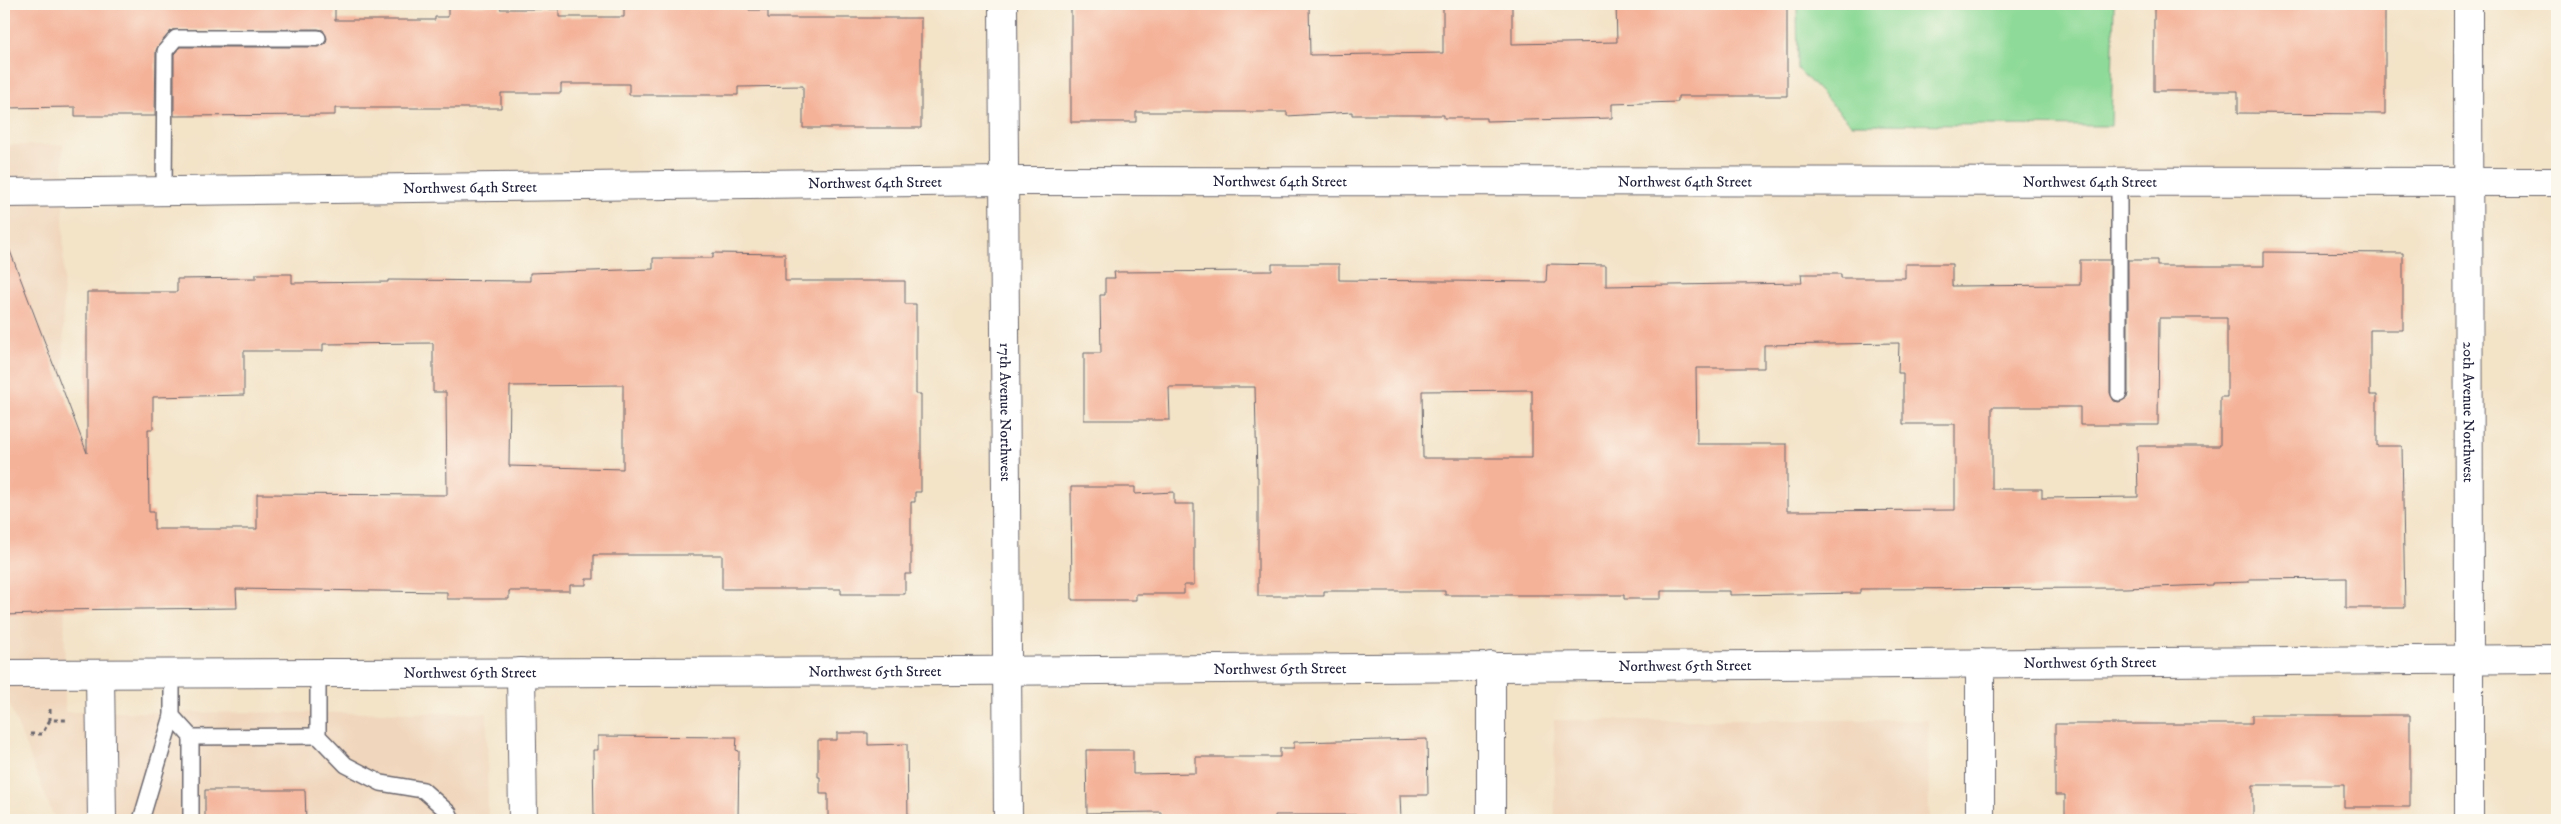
<svg xmlns="http://www.w3.org/2000/svg" width="2561" height="824" viewBox="0 0 2561 824" font-family="'IM FELL DW Pica',serif">
  <style>
    .built { fill: #f0d6bc }
    .green { fill: #8eda98; stroke: #587e6a }
    .building { fill: #f4b299; fill-rule: evenodd }
    .lines { fill: none; stroke-linecap: round; stroke-linejoin: round }
    .lane-casing { stroke: #6b666c; stroke-width: 18 }
    .street-casing { stroke: #6b666c; stroke-width: 30 }
    .secondary-casing { stroke: #6b666c; stroke-width: 30 }
    .primary-casing { stroke: #6b666c; stroke-width: 30 }
    .path { stroke: #6b666c; stroke-width: 3; stroke-dasharray: 4 4; stroke-linecap: butt }
    .lane { stroke: #fff; stroke-width: 15 }
    .street { stroke: #fff; stroke-width: 28 }
    .secondary { stroke: #fff; stroke-width: 28 }
    .primary { stroke: #fff; stroke-width: 28 }
    .labels { text-anchor: middle; stroke-width: 5; stroke-linejoin: round; paint-order: stroke }
    .street-label { font-size: 15px; fill: #22223b; stroke: #fbf7ec }
  </style>
  <rect width="100%" height="100%" fill="#fbf7ec"/>
  <filter id="ink" filterUnits="userSpaceOnUse"><feTurbulence type="fractalNoise" baseFrequency=".02" numOctaves="2"/><feDisplacementMap in="SourceGraphic" scale="10" xChannelSelector="R" yChannelSelector="G"/><feConvolveMatrix kernelMatrix="1 2 1 2 8 2 1 2 1" color-interpolation-filters="sRGB"/></filter>
  <filter id="wash" filterUnits="userSpaceOnUse"><feTurbulence type="fractalNoise" baseFrequency=".0096" numOctaves="4" result="noise"/><feDisplacementMap in="SourceGraphic" scale="20" xChannelSelector="R" yChannelSelector="G"/><feGaussianBlur stdDeviation="1.12" result="paint"/><feColorMatrix in="noise" values="0 0 0 0 0 0 0 0 0 0 0 0 0 0 0 0 0 1.4 0 .05"/><feComposite in="paint" operator="in"/></filter>
  <g filter="url(#wash)">
    <rect width="100%" height="100%" fill="#f3e3c7"/>
    <g class="built">
      <path d="M 4,145 L 63,145 L 65,712 L 487,713 L 488,820 L 55,820 L 4,691 Z"/>
      <path d="M 1554,720 L 1928,720 L 1929,820 L 1555,820 Z"/>
    </g>
    <path class="green" d="M 1797,4 L 2114,4 L 2111,126 L 1851,124 L 1798,69 Z"/>
    <g id="blocks">
      <g class="building">
        <path d="M 4,4 L 335,4 L 335,20 L 435,20 L 435,17 L 448,17 L 448,6 L 500,5 L 500,9 L 559,9 L 559,17 L 624,17 L 624,4 L 749,5 L 749,10 L 768,10 L 768,18 L 921,18 L 921,128 L 803,128 L 803,86 L 738,87 L 738,95 L 629,95 L 629,84 L 561,84 L 561,93 L 501,93 L 501,108 L 335,108 L 335,115 L 174,116 L 174,54 L 180,47 L 318,47 L 326,43 L 327,38 L 323,30 L 318,29 L 172,30 L 156,50 L 155,116 L 75,116 L 75,107 L 4,108 Z"/>
        <path d="M 1071,4 L 1309,4 L 1310,55 L 1443,53 L 1443,4 L 1512,4 L 1512,44 L 1617,42 L 1616,4 L 1787,4 L 1787,96 L 1678,96 L 1678,102 L 1612,104 L 1612,118 L 1486,121 L 1486,118 L 1444,118 L 1444,115 L 1352,115 L 1352,112 L 1287,116 L 1287,112 L 1136,112 L 1136,122 L 1071,122 Z"/>
        <path d="M 2154,4 L 2385,4 L 2385,114 L 2238,113 L 2238,91 L 2154,91 Z"/>
        <path d="M 4,243 L 7,243 L 87,453 L 87,292 L 177,292 L 177,279 L 256,278 L 256,274 L 292,274 L 292,283 L 388,282 L 388,280 L 530,281 L 530,273 L 653,269 L 653,258 L 713,258 L 713,253 L 785,254 L 785,281 L 905,281 L 905,304 L 916,304 L 916,394 L 921,394 L 921,492 L 915,492 L 915,502 L 911,502 L 911,574 L 905,574 L 905,594 L 841,594 L 841,589 L 722,589 L 722,555 L 594,555 L 594,579 L 586,579 L 586,585 L 570,585 L 570,591 L 509,591 L 509,599 L 447,599 L 447,592 L 236,589 L 237,608 L 48,610 L 37,614 L 4,615 ZM 433,343 L 433,392 L 446,392 L 447,495 L 257,494 L 257,529 L 154,529 L 154,512 L 149,512 L 148,429 L 153,429 L 153,397 L 244,395 L 244,351 L 323,351 L 323,344 ZM 623,385 L 623,469 L 509,466 L 510,386 Z"/>
        <path d="M 2264,252 L 2403,253 L 2403,330 L 2370,330 L 2370,395 L 2377,395 L 2377,446 L 2402,446 L 2405,608 L 2346,608 L 2346,578 L 2249,579 L 2249,582 L 2212,583 L 2212,585 L 2125,588 L 1860,589 L 1860,593 L 1730,595 L 1730,591 L 1661,591 L 1661,599 L 1624,599 L 1624,595 L 1445,595 L 1445,591 L 1324,591 L 1324,596 L 1258,596 L 1258,477 L 1257,477 L 1255,387 L 1169,387 L 1170,420 L 1084,420 L 1084,353 L 1101,353 L 1100,295 L 1105,295 L 1105,278 L 1115,278 L 1114,272 L 1272,271 L 1272,264 L 1339,264 L 1339,280 L 1546,282 L 1547,264 L 1606,265 L 1606,286 L 1802,283 L 1801,274 L 1841,274 L 1841,278 L 1905,278 L 1905,264 L 1952,264 L 1952,286 L 2080,285 L 2080,260 L 2110,260 L 2110,393 L 2114,401 L 2119,402 L 2127,398 L 2128,393 L 2128,260 L 2157,260 L 2157,266 L 2264,266 ZM 2159,318 L 2227,318 L 2227,397 L 2220,397 L 2220,446 L 2137,446 L 2138,497 L 2042,498 L 2042,489 L 1992,489 L 1992,407 L 2080,407 L 2080,425 L 2158,425 ZM 1899,343 L 1898,373 L 1903,373 L 1903,424 L 1955,424 L 1955,510 L 1787,511 L 1787,444 L 1697,444 L 1696,368 L 1764,368 L 1764,345 ZM 1532,390 L 1532,458 L 1423,458 L 1422,391 Z"/>
        <path d="M 1071,487 L 1135,487 L 1135,494 L 1174,492 L 1174,504 L 1194,504 L 1194,585 L 1184,585 L 1184,594 L 1136,594 L 1136,600 L 1072,600 Z"/>
        <path d="M 2252,715 L 2410,715 L 2410,807 L 2344,807 L 2344,785 L 2253,785 L 2253,820 L 2065,820 L 2065,795 L 2055,795 L 2055,724 L 2252,724 Z"/>
        <path d="M 837,733 L 868,733 L 868,745 L 907,744 L 908,820 L 828,820 L 828,794 L 820,794 L 820,777 L 818,777 L 818,740 L 837,740 Z"/>
        <path d="M 598,736 L 737,737 L 736,750 L 739,751 L 738,820 L 594,820 L 593,750 L 598,750 Z"/>
        <path d="M 1427,739 L 1428,795 L 1400,795 L 1401,820 L 1361,820 L 1360,815 L 1275,815 L 1275,820 L 1161,820 L 1161,812 L 1087,813 L 1086,750 L 1133,750 L 1133,774 L 1196,773 L 1196,757 L 1280,757 L 1280,748 L 1294,748 L 1294,742 Z"/>
        <path d="M 205,790 L 305,790 L 306,820 L 205,820 Z"/>
      </g>
    </g>
  </g>
  <g filter="url(#ink)">
    <use href="#blocks" fill-opacity="0" stroke="#6b666c" stroke-width="1"/>
    <g class="lines">
      <defs>
        <g id="lane">
          <path d="M 2119,182 L 2119,393"/>
          <path d="M 164,191 L 165,51 L 176,38 L 318,38"/>
          <path d="M 172,674 L 172,716 L 191,737 L 191,820"/>
          <path d="M 318,674 L 318,736 L 346,765 L 381,783 L 423,790 L 449,813 L 452,820"/>
          <path d="M 191,737 L 318,736"/>
          <path d="M 141,820 L 172,716"/>
        </g>
        <g id="street">
          <path id="s1" d="M 1003,4 L 1008,820"/>
          <path id="s2" d="M 4,193 L 1002,181 L 2557,182"/>
          <path d="M 2469,660 L 2469,820"/>
          <path d="M 1980,663 L 1980,820"/>
          <path d="M 1491,666 L 1491,820"/>
          <path d="M 521,672 L 523,820"/>
        </g>
        <g id="secondary">
          <path id="s3" d="M 2468,4 L 2469,660"/>
          <path id="s4" d="M 4,674 L 962,671 L 2557,659"/>
        </g>
        <path id="primary" d="M 100,674 L 102,820"/>
      </defs>
      <use href="#lane" class="lane-casing"/>
      <use href="#street" class="street-casing"/>
      <use href="#secondary" class="secondary-casing"/>
      <use href="#primary" class="primary-casing"/>
      <g class="path">
        <path d="M 50,709 L 50,720"/>
        <path d="M 30,734 L 42,734 L 50,720 L 66,720"/>
      </g>
      <use href="#lane" class="lane"/>
      <use href="#street" class="street"/>
      <use href="#secondary" class="secondary"/>
      <use href="#primary" class="primary"/>
    </g>
  </g>
  <g class="labels">
    <g class="street-label">
      <text dy="5" stroke="none"><textPath href="#s2" startOffset="1276">Northwest 64th Street</textPath></text>
      <text dy="5" stroke="none"><textPath href="#s2" startOffset="1681">Northwest 64th Street</textPath></text>
      <text dy="5" stroke="none"><textPath href="#s2" startOffset="2086">Northwest 64th Street</textPath></text>
      <text dy="5" stroke="none"><textPath href="#s2" startOffset="871">Northwest 64th Street</textPath></text>
      <text dy="5" stroke="none"><textPath href="#s2" startOffset="466">Northwest 64th Street</textPath></text>
      <text dy="5" stroke="none"><textPath href="#s1" startOffset="408">17th Avenue Northwest</textPath></text>
      <text dy="5" stroke="none"><textPath href="#s3" startOffset="408">20th Avenue Northwest</textPath></text>
      <text dy="5" stroke="none"><textPath href="#s4" startOffset="2086">Northwest 65th Street</textPath></text>
      <text dy="5" stroke="none"><textPath href="#s4" startOffset="1681">Northwest 65th Street</textPath></text>
      <text dy="5" stroke="none"><textPath href="#s4" startOffset="1276">Northwest 65th Street</textPath></text>
      <text dy="5" stroke="none"><textPath href="#s4" startOffset="871">Northwest 65th Street</textPath></text>
      <text dy="5" stroke="none"><textPath href="#s4" startOffset="466">Northwest 65th Street</textPath></text>
    </g>
  </g>
  <rect width="2561" height="824" fill="none" stroke="#fbf7ec" stroke-width="20"/>
</svg>
